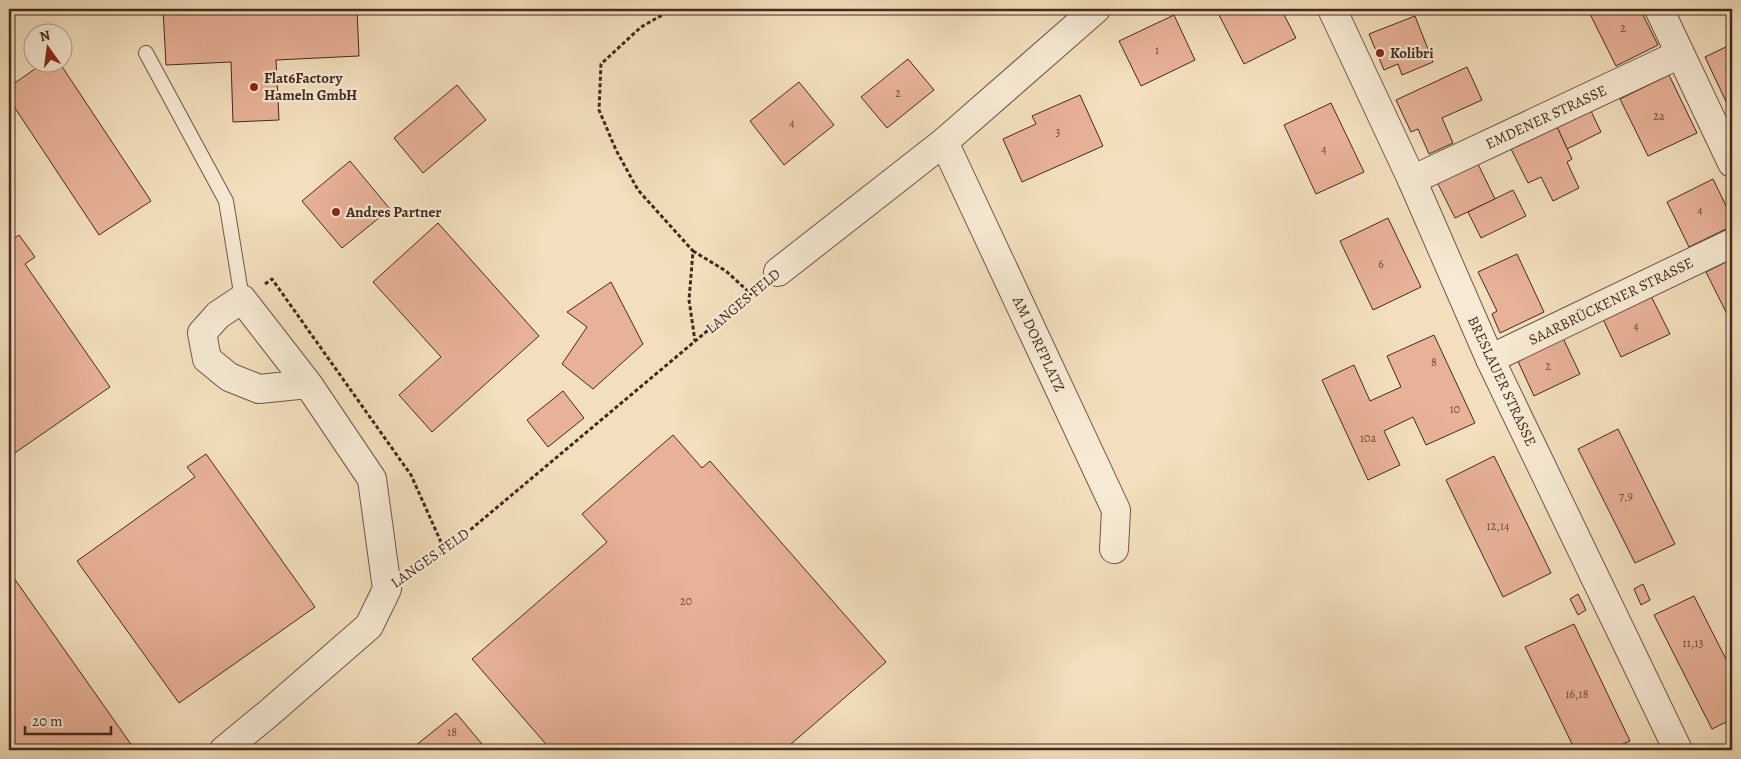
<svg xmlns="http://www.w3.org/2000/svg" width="1741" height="759" viewBox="0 0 1741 759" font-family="Alegreya,serif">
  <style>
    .building { fill: #e8b298; stroke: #442a1e }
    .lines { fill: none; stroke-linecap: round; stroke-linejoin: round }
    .lane-casing { stroke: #705746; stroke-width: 16 }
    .street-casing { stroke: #705746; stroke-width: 30 }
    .path { stroke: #442a1e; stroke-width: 3; stroke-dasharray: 4 2.5; stroke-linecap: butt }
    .lane { stroke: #f7ead4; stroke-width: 14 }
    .street { stroke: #f7ead4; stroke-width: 28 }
    .poi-dot { fill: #8f2418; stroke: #f7ead4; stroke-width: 2 }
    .labels { text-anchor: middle; stroke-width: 4.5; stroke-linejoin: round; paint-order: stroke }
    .number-label { font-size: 12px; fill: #6d4c3c }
    .poi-label { font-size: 15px; font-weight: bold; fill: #442a1e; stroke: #f7ead4; text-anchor: start }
    .street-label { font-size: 15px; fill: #442a1e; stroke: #f7ead4 }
  </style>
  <rect width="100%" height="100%" fill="#f3dfbd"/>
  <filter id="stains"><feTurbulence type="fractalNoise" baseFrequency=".004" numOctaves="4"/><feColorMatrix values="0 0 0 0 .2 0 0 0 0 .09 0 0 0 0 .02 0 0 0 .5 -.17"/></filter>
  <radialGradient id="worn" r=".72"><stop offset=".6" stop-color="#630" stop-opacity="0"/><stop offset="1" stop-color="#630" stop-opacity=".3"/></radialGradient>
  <g class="building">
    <path d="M 163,9 L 357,9 L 359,56 L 276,60 L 279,120 L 233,122 L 231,62 L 166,65 Z"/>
    <path d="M 1216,9 L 1281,9 L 1296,38 L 1244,64 Z"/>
    <path d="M 1592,9 L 1640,9 L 1658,45 L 1616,66 L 1588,10 Z"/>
    <path d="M 1174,15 L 1195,60 L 1141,86 L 1119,41 Z"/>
    <path d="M 1415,16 L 1433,62 L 1402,75 L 1398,64 L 1384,70 L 1369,34 Z"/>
    <path d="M 1732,44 L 1732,114 L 1705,57 Z"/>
    <path d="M 908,59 L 934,90 L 887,128 L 861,97 Z"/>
    <path d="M 45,62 L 59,62 L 151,201 L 99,235 L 9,99 L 9,87 Z"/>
    <path d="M 1467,67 L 1482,100 L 1442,118 L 1453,143 L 1429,154 L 1418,129 L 1411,132 L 1396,100 Z"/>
    <path d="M 1669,75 L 1697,133 L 1648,156 L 1620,99 Z"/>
    <path d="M 799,82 L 834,125 L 784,165 L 750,121 Z"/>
    <path d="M 457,85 L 486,120 L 423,173 L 394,138 Z"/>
    <path d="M 1080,95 L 1103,146 L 1022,182 L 1003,139 L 1036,124 L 1032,116 Z"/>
    <path d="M 1331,103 L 1364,172 L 1316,194 L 1284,125 Z"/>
    <path d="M 1591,111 L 1601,132 L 1567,149 L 1557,127 Z"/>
    <path d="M 1557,127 L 1572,159 L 1567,162 L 1579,188 L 1553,201 L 1541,177 L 1528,183 L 1511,149 Z"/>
    <path d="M 350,161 L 390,209 L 342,248 L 302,201 Z"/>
    <path d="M 1477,162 L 1495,199 L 1455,218 L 1437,182 Z"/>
    <path d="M 1713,179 L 1732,218 L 1732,226 L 1689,247 L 1667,202 Z"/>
    <path d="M 1513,190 L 1526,216 L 1481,238 L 1468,212 Z"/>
    <path d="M 1388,218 L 1421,287 L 1373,310 L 1340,241 Z"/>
    <path d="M 438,223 L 539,336 L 432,432 L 399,395 L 441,357 L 373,282 Z"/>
    <path d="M 19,235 L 35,257 L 25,264 L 110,387 L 9,457 L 9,239 L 10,241 Z"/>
    <path d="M 1517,254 L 1544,312 L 1500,333 L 1492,314 L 1497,311 L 1478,272 Z"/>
    <path d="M 1732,259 L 1732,314 L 1728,316 L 1706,272 Z"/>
    <path d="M 611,282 L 643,344 L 593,389 L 562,364 L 587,327 L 567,312 Z"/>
    <path d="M 1650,294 L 1670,334 L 1621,357 L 1602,317 Z"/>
    <path d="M 1434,335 L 1475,423 L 1426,445 L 1413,417 L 1384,431 L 1400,465 L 1368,480 L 1322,380 L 1354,365 L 1370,401 L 1401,387 L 1387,356 Z"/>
    <path d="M 1562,336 L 1580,374 L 1534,396 L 1516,357 Z"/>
    <path d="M 563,391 L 584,418 L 548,447 L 527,420 Z"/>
    <path d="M 1618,429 L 1675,544 L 1635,563 L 1578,449 Z"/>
    <path d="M 673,435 L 702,468 L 710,461 L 886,662 L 784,750 L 551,750 L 472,659 L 607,542 L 582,514 Z"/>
    <path d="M 206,454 L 315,607 L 179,703 L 77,561 L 195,477 L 187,467 Z"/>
    <path d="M 1494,456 L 1551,573 L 1503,597 L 1446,480 Z"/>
    <path d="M 9,571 L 135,750 L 9,750 Z"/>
    <path d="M 1643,584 L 1650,600 L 1641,605 L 1634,589 Z"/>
    <path d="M 1578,594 L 1586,610 L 1578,615 L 1570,599 Z"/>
    <path d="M 1694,596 L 1732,671 L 1732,719 L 1712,729 L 1654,615 Z"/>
    <path d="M 1574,624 L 1630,741 L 1609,750 L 1575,750 L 1525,647 Z"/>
    <path d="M 456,713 L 487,750 L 410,750 Z"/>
  </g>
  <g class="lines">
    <defs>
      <path id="lane" d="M 146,53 L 226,201 L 242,299"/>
      <g id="street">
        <path d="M 1332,9 L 1412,180 L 1490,359 L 1678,750"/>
        <path d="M 1659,9 L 1732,163"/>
        <path d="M 944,142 L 1116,510 L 1114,549"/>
        <path d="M 1412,180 L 1680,54"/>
        <path d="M 778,272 L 944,142 L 1096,9"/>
        <path d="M 1490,359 L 1732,243"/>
        <path d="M 224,750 L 269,713 L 369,626 L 387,589 L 372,479 L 308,384 L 242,299 L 218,315 L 202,333 L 207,359 L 229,377 L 259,389 L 308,384"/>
      </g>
    </defs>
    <use href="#lane" class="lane-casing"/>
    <use href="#street" class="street-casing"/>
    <g class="path">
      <path d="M 673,9 L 641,27 L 601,64 L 599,110 L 616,150 L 638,190 L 693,251 L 689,300 L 695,341"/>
      <path d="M 693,251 L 726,271 L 751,294"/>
      <path d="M 265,284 L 272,279 L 411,475 L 445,551"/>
      <path d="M 413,572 L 445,551 L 756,290"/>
    </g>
    <use href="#lane" class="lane"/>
    <use href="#street" class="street"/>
  </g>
  <g class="poi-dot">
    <circle cx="1380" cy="53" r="5"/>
    <circle cx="254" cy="87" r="5"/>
    <circle cx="336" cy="212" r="5"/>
  </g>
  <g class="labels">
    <g class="number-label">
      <text x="1623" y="32">2</text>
      <text x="1157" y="54">1</text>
      <text x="898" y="97">2</text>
      <text x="1659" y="120">2a</text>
      <text x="792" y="127">4</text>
      <text x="1058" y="136">3</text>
      <text x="1324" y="153">4</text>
      <text x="1700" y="214">4</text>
      <text x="1381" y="268">6</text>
      <text x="1636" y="330">4</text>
      <text x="1434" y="366">8</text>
      <text x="1548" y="370">2</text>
      <text x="1455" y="413">10</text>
      <text x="1368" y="442">10a</text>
      <text x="1626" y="500">7,9</text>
      <text x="1498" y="530">12,14</text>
      <text x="686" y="605">20</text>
      <text x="1693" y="647">11,13</text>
      <text x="1577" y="698">16,18</text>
      <text x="452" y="736">18</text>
    </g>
    <g class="poi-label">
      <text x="1390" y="58">Kolibri</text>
      <text x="264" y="83">Flat6Factory<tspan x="264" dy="17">Hameln GmbH</tspan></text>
      <text x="346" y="217">Andres Partner</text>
    </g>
    <g class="street-label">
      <text transform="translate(1546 117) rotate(-25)" y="5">EMDENER STRASSE</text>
      <text transform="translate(743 301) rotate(-40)" y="5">LANGES FELD</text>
      <text transform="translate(1611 301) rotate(-26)" y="5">SAARBRÜCKENER STRASSE</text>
      <text transform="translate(1039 344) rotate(65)" y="5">AM DORFPLATZ</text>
      <text transform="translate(1502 381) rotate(65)" y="5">BRESLAUER STRASSE</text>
      <text transform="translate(430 558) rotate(-35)" y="5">LANGES FELD</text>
    </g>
  </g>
  <rect width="1741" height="759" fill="none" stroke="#f3dfbd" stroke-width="30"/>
  <rect x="10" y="10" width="1721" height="739" fill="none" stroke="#442a1e" stroke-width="2.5"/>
  <rect x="15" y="15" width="1711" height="729" fill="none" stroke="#442a1e"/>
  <g transform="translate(48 48) rotate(346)"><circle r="24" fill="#f7ead4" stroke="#af9d8b"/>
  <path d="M0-4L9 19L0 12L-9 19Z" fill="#8f2418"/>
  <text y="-8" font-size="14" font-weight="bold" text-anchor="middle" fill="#442a1e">N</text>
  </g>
  <path d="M25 726v8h86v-8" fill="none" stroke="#442a1e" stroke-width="2.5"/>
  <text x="32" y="726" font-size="15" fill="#442a1e" stroke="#f7ead4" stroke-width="4" paint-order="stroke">20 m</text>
  <rect width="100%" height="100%" filter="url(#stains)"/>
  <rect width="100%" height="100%" fill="url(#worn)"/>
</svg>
